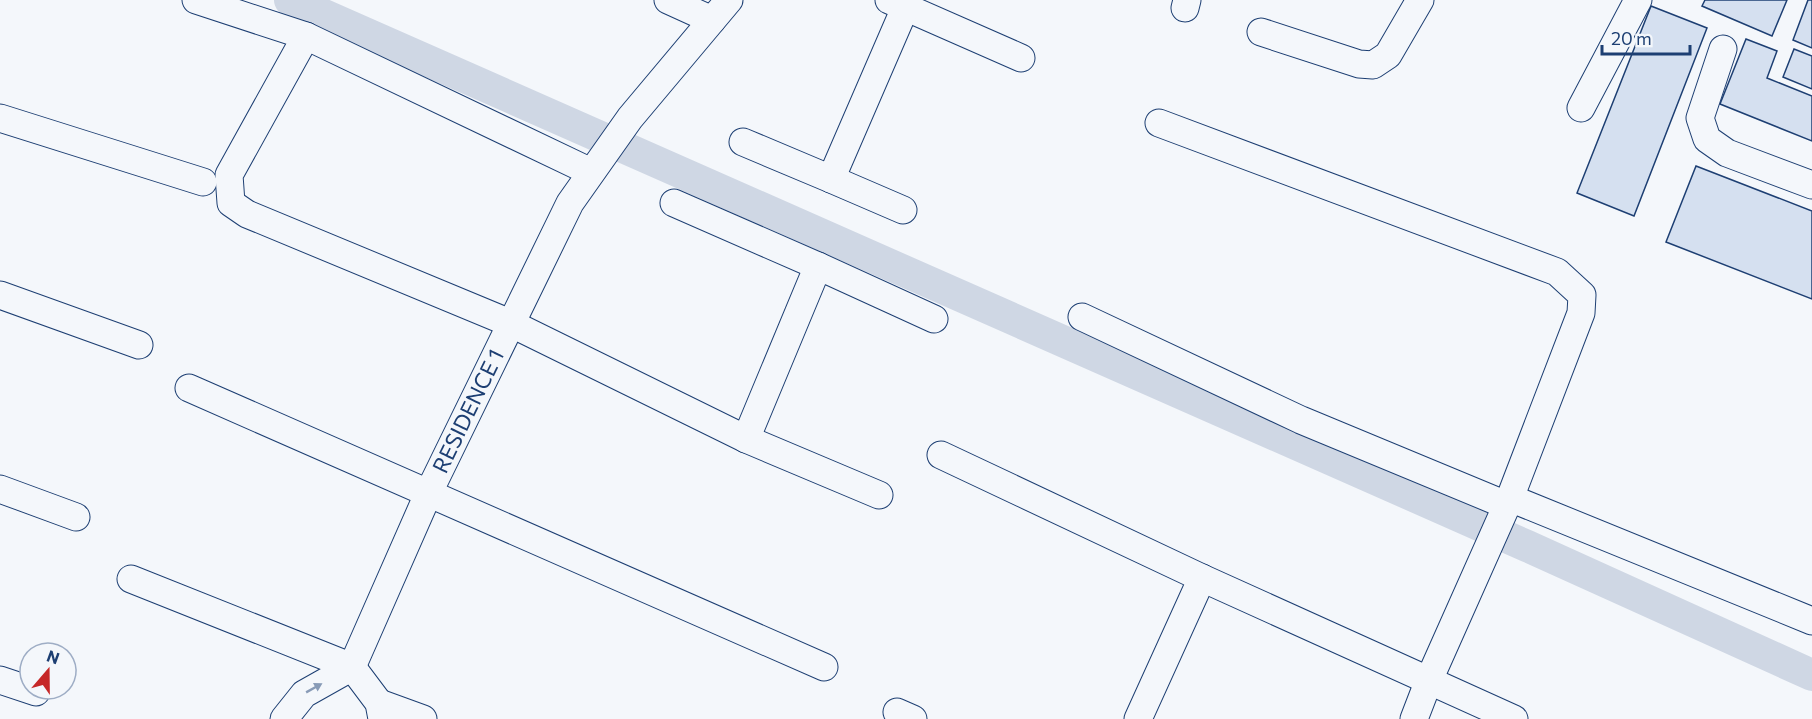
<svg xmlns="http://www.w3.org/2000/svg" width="1812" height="719" viewBox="0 0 1812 719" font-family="Commissioner,sans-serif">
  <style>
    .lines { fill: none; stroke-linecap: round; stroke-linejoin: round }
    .canal { stroke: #cfd7e4; stroke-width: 32 }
    .building { fill: #d5e0f0; stroke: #1d3f73; stroke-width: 1.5 }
    .minor-casing { stroke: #1d3f73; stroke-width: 29 }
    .minor { stroke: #f4f7fb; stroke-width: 27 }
    .oneway { fill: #889bb7 }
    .labels { text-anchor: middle; stroke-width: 4.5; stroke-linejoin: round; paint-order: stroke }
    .street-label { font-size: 22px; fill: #1d3f73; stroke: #f4f7fb }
  </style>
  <rect width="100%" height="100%" fill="#f4f7fb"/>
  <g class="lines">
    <path class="canal" d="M 290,0 L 1527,546 L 1812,675"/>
  </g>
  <g class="building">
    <path d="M 1705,0 L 1787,0 L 1772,36 L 1702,6 Z"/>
    <path d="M 1808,0 L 1812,0 L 1812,48 L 1793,40 Z"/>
    <path d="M 1651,6 L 1707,28 L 1634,216 L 1577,193 Z"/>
    <path d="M 1746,39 L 1777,51 L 1767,78 L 1812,96 L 1812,141 L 1720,104 Z"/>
    <path d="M 1794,49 L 1812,56 L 1812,89 L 1783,77 Z"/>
    <path d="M 1696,166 L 1812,211 L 1812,299 L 1666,242 Z"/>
  </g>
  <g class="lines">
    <defs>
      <g id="minor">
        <path d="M 196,0 L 306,36 L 591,172"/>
        <path d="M 668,0 L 712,20"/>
        <path d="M 889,0 L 1021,58"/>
        <path d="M 1185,8 L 1187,0"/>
        <path d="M 1261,32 L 1359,64 L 1373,65 L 1388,55 L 1420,0"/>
        <path d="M 306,36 L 229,175 L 231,203 L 247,214 L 510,323 L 746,439 L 879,495"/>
        <path d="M 1723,49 L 1700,118 L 1707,139 L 1727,153 L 1812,185"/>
        <path d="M 1581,108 L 1638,0"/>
        <path d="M 0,118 L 203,182"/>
        <path d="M 1159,123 L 1557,272 L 1582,295 L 1581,313 L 1510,498 L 1429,680 L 1414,719"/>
        <path d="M 743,142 L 831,179 L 905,8"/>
        <path d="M 831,179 L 903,210"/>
        <path d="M 674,203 L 818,266"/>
        <path d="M 0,295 L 139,345"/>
        <path d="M 1082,317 L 1301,420 L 1506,505"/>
        <path d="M 189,388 L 824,667"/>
        <path d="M 746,439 L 818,266 L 934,319"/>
        <path d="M 941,455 L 1202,578 L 1514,719"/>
        <path d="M 0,489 L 76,517"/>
        <path d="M 1510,498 L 1812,621"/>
        <path d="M 131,579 L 352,667"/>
        <path d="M 352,667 L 379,703 L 382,719"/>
        <path d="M 0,680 L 36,692"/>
        <path d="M 379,703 L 423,719"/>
        <path d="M 897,712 L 913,719"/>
        <path d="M 284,719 L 304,694 L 352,667 L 429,492 L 570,203 L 630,118 L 729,0"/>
        <path d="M 1138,719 L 1202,578"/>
      </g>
    </defs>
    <use href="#minor" class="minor-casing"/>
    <use href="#minor" class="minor"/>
  </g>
  <defs><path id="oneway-solid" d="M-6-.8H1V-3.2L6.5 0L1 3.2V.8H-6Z" transform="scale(1.5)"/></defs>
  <use class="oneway" href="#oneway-solid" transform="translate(314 688) rotate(-29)"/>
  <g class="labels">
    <g class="street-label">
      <text transform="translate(468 411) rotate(-64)" y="8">RESIDENCE 1</text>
    </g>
  </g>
  <g transform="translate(48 671) rotate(20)"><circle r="28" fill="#f4f7fb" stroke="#9eadc5" stroke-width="1.5"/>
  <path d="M0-4.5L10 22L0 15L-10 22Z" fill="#c62828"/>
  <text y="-9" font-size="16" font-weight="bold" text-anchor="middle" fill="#1d3f73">N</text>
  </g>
  <path d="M1602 45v9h88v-9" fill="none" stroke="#1d3f73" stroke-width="3"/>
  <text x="1611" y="45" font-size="18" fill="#1d3f73" stroke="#f4f7fb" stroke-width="4.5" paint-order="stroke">20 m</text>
</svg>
